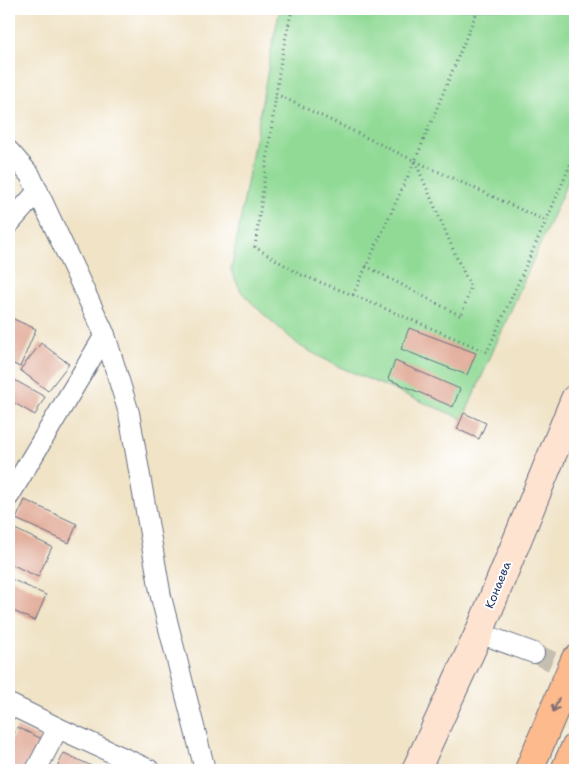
<svg xmlns="http://www.w3.org/2000/svg" width="584" height="779" viewBox="0 0 584 779" font-family="'Shantell Sans',sans-serif">
  <style>
    .green { fill: #91da96; stroke: #56847a }
    .building { fill: #dfa591 }
    .lines { fill: none; stroke-linecap: round; stroke-linejoin: round }
    .minor-tunnel { stroke: #c5bfb1; stroke-width: 20; stroke-dasharray: 20 10; stroke-linecap: butt }
    .minor-casing { stroke: #666e82; stroke-width: 22 }
    .secondary-casing { stroke: #666e82; stroke-width: 30 }
    .trunk-casing { stroke: #666e82; stroke-width: 30 }
    .path { stroke: #666e82; stroke-width: 3; stroke-dasharray: 1 4; stroke-linecap: butt }
    .minor { stroke: #fff; stroke-width: 20 }
    .secondary { stroke: #fee3d1; stroke-width: 28 }
    .trunk { stroke: #fcba8d; stroke-width: 28 }
    .oneway { stroke: #806e73 }
    .labels { text-anchor: middle; stroke-width: 4; stroke-linejoin: round; paint-order: stroke }
    .street-label { font-size: 12px; fill: #1b2f5e; stroke: #fff }
  </style>
  <rect width="100%" height="100%" fill="#fff"/>
  <filter id="ink" filterUnits="userSpaceOnUse"><feTurbulence type="fractalNoise" baseFrequency=".02" numOctaves="2"/><feDisplacementMap in="SourceGraphic" scale="10" xChannelSelector="R" yChannelSelector="G"/><feConvolveMatrix kernelMatrix="1 2 1 2 8 2 1 2 1" color-interpolation-filters="sRGB"/></filter>
  <filter id="wash" filterUnits="userSpaceOnUse"><feTurbulence type="fractalNoise" baseFrequency=".0096" numOctaves="4" result="noise"/><feDisplacementMap in="SourceGraphic" scale="20" xChannelSelector="R" yChannelSelector="G"/><feGaussianBlur stdDeviation="1.12" result="paint"/><feColorMatrix in="noise" values="0 0 0 0 0 0 0 0 0 0 0 0 0 0 0 0 0 1.4 0 .05"/><feComposite in="paint" operator="in"/></filter>
  <g filter="url(#wash)">
    <rect width="100%" height="100%" fill="#f0e3c6"/>
    <path class="green" d="M 280,9 L 575,9 L 575,165 L 463,419 L 337,366 L 300,346 L 260,311 L 242,293 L 231,271 L 273,41 Z"/>
    <g id="blocks">
      <g class="building">
        <path d="M 9,317 L 36,329 L 20,367 L 9,362 Z"/>
        <path d="M 409,328 L 476,353 L 467,375 L 401,349 Z"/>
        <path d="M 41,343 L 69,364 L 48,391 L 20,370 Z"/>
        <path d="M 395,361 L 460,389 L 453,407 L 388,379 Z"/>
        <path d="M 9,377 L 45,397 L 35,415 L 9,400 Z"/>
        <path d="M 464,413 L 486,423 L 479,439 L 457,429 Z"/>
        <path d="M 25,500 L 77,524 L 69,543 L 16,519 Z"/>
        <path d="M 13,528 L 52,547 L 38,577 L 9,563 L 9,537 Z"/>
        <path d="M 9,578 L 46,595 L 35,621 L 9,609 Z"/>
        <path d="M 17,727 L 42,739 L 27,770 L 11,770 L 9,769 L 9,745 Z"/>
        <path d="M 64,753 L 100,770 L 56,770 Z"/>
      </g>
    </g>
  </g>
  <g filter="url(#ink)">
    <use href="#blocks" fill-opacity="0" stroke="#666e82" stroke-width="1"/>
    <g class="lines">
      <path class="minor-tunnel" d="M 534,653 L 575,672"/>
      <defs>
        <g id="minor">
          <path d="M 9,151 L 30,175 L 105,335 L 9,496"/>
          <path d="M 9,224 L 38,191"/>
          <path d="M 105,335 L 129,413 L 161,597 L 205,770"/>
          <path d="M 479,633 L 534,653"/>
          <path d="M 9,704 L 58,728 L 150,770"/>
          <path d="M 36,770 L 58,728"/>
        </g>
        <path id="secondary" d="M 416,770 L 479,633 L 575,399"/>
        <g id="trunk">
          <path d="M 529,770 L 575,660"/>
          <path d="M 565,770 L 575,748"/>
        </g>
      </defs>
      <use href="#minor" class="minor-casing"/>
      <use href="#secondary" class="secondary-casing"/>
      <use href="#trunk" class="trunk-casing"/>
      <g class="path">
        <path d="M 292,9 L 281,59 L 255,247 L 299,274 L 353,295 L 487,352 L 546,221 L 575,154"/>
        <path d="M 276,94 L 415,161 L 546,221"/>
        <path d="M 366,266 L 461,316 L 471,287 L 459,263 L 415,161"/>
        <path d="M 353,295 L 415,161 L 478,9"/>
      </g>
      <use href="#minor" class="minor"/>
      <use href="#secondary" class="secondary"/>
      <use href="#trunk" class="trunk"/>
    </g>
    <defs><path id="oneway-shaft" d="M-6 0H5M1.5-3L5.5 0L1.5 3" fill="none" stroke-width="1.6" stroke-linecap="round" stroke-linejoin="round" transform="scale(1.25)"/></defs>
    <use class="oneway" href="#oneway-shaft" transform="translate(556 705) rotate(113)"/>
  </g>
  <g class="labels">
    <g class="street-label">
      <text transform="translate(498 585) rotate(-68)" y="4">Конаева</text>
    </g>
  </g>
  <rect width="584" height="779" fill="none" stroke="#fff" stroke-width="30"/>
</svg>
